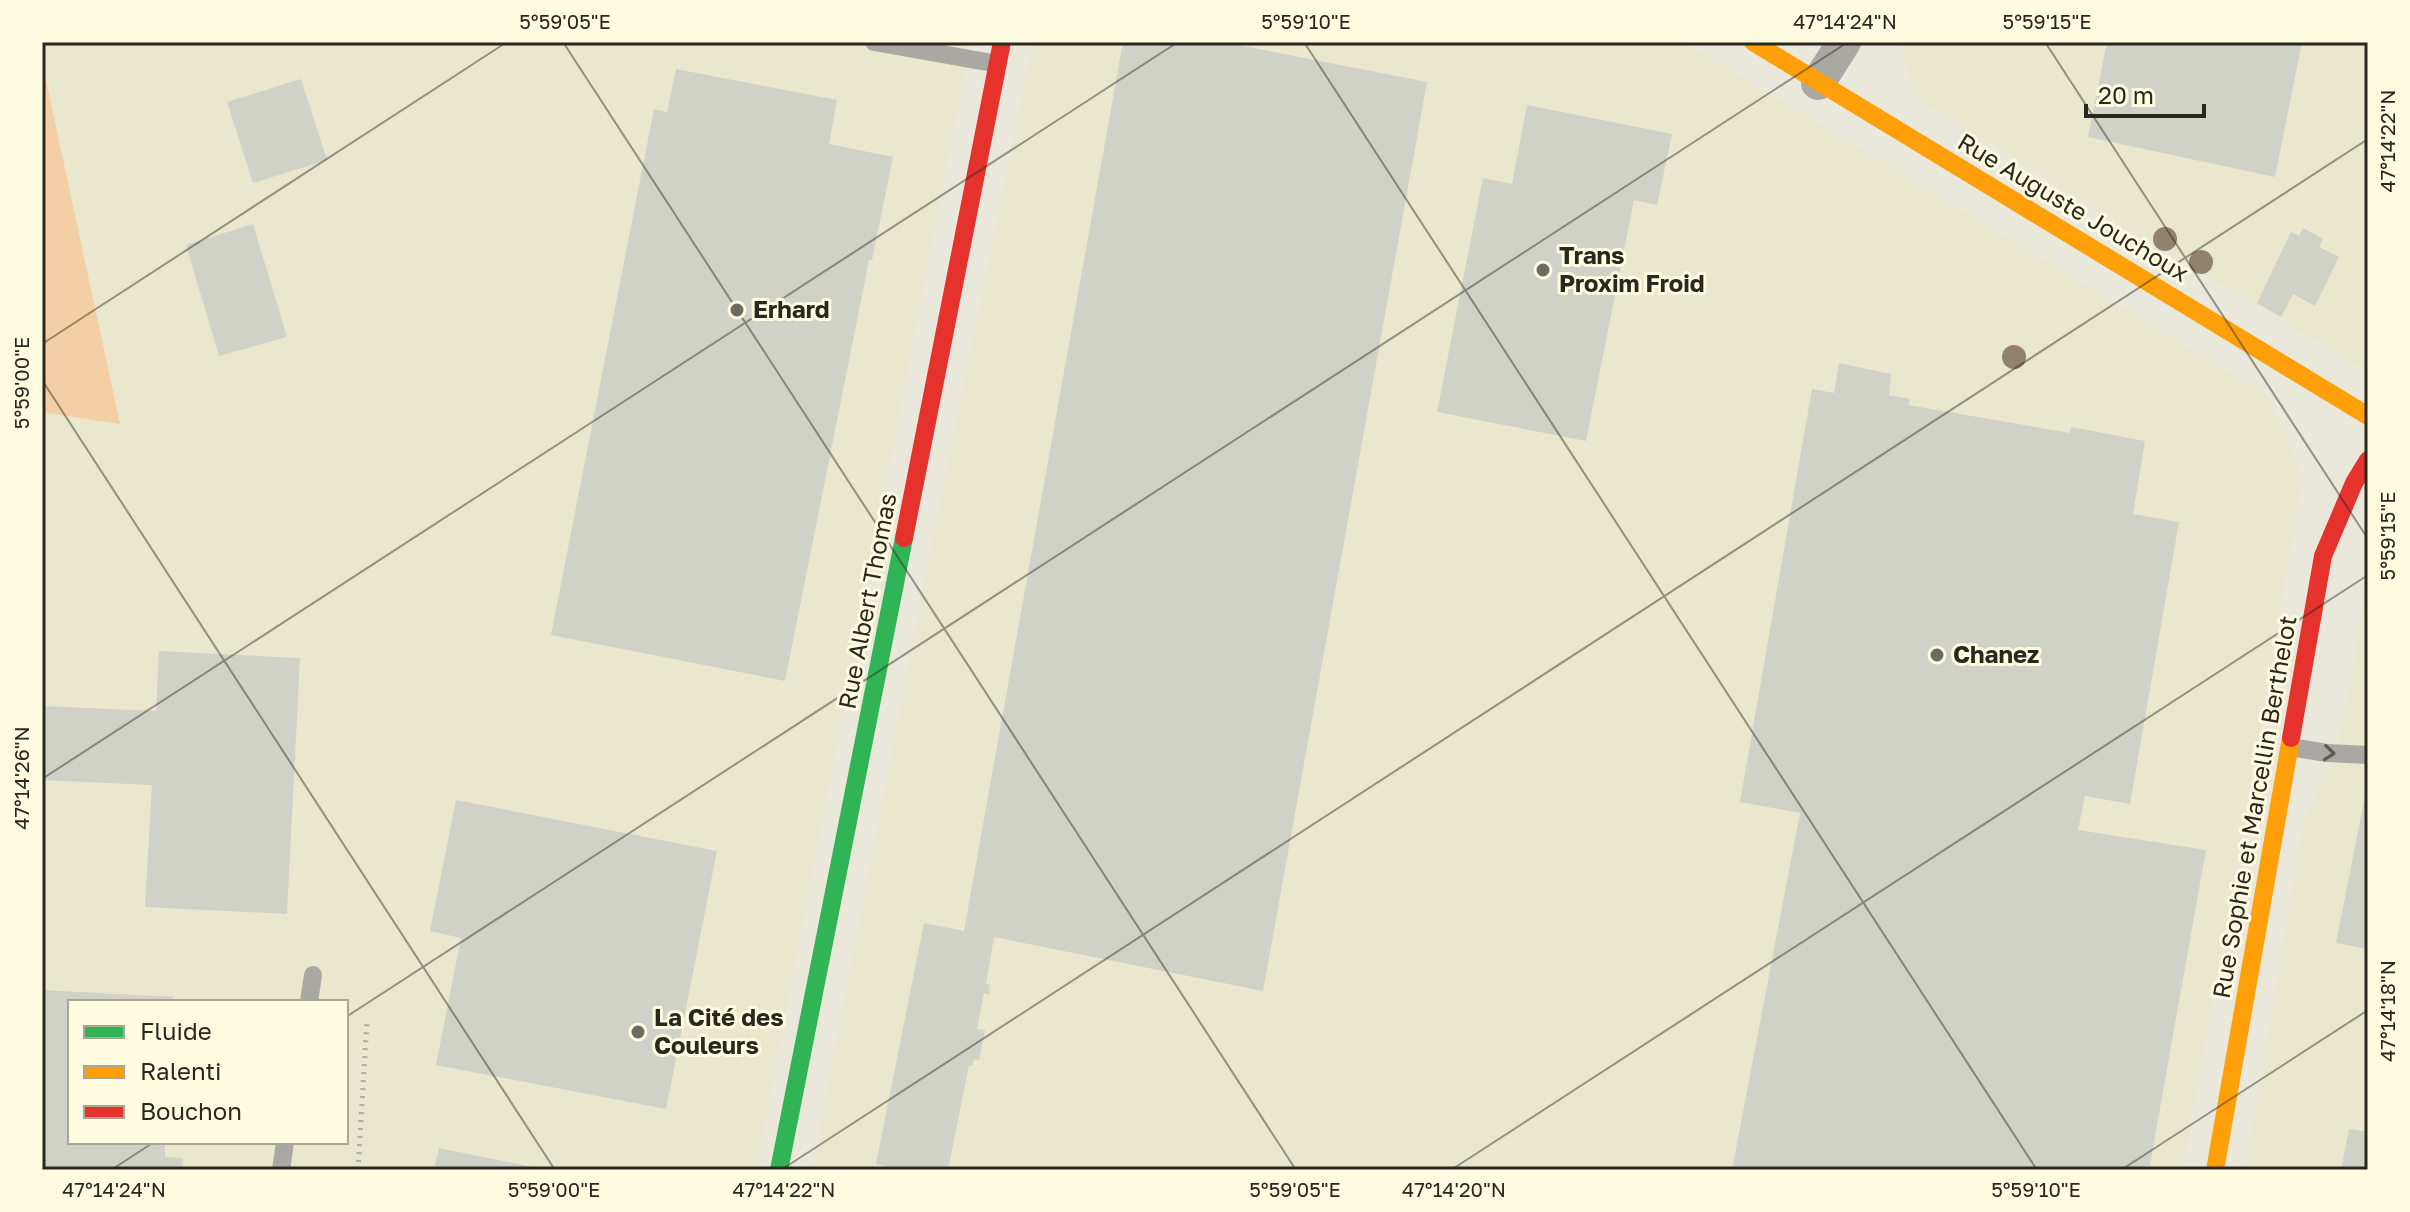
<svg xmlns="http://www.w3.org/2000/svg" width="2410" height="1212" viewBox="0 0 2410 1212" font-family="'Golos Text',sans-serif">
  <style>
    .built { fill: #e9e7ce; fill-rule: evenodd }
    .green { fill: #f4cea4 }
    .building { fill: #d1d2c7 }
    .lines { fill: none; stroke-linecap: round; stroke-linejoin: round }
    .path { stroke: #acaba3; stroke-width: 5; stroke-dasharray: 2 6; stroke-linecap: butt }
    .lane { stroke: #aaa8a3; stroke-width: 18 }
    .street { stroke: #aaa8a3; stroke-width: 34 }
    .fast { stroke: #30b455; stroke-width: 18 }
    .slow { stroke: #ff9f0a; stroke-width: 18 }
    .jam { stroke: #e5322d; stroke-width: 18 }
    .tree { fill: #92826b }
    .oneway { stroke: #5d5b53 }
    .ticks { fill: none; stroke: #29281e; stroke-width: 2; stroke-opacity: 0.45 }
    .poi-dot { fill: #6d6b60; stroke: #fefbe1; stroke-width: 3 }
    .labels { text-anchor: middle; stroke-width: 6; stroke-linejoin: round; paint-order: stroke }
    .street-label { font-size: 24px; fill: #29281e; stroke: #fefbe1 }
    .poi-label { font-size: 24px; font-weight: bold; fill: #29281e; stroke: #fefbe1; text-anchor: start }
    .neatline { fill: none; stroke: #29281e; stroke-width: 3 }
    .ticks-label { font-size: 20px; text-anchor: middle; fill: #29281e }
  </style>
  <rect width="100%" height="100%" fill="#eae8da"/>
  <g class="built">
    <path d="M 42,42 L 970,42 L 756,1170 L 42,1170 ZM 70,1002 L 346,1002 L 346,1142 L 70,1142 Z"/>
    <path d="M 1033,42 L 1684,42 L 2268,396 L 2303,477 L 2183,1170 L 812,1170 L 933,537 Z"/>
    <path d="M 1901,42 L 2368,42 L 2368,371 L 2246,300 L 1914,97 Z"/>
    <path d="M 2368,559 L 2368,1170 L 2245,1170 L 2304,819 L 2336,753 L 2354,666 Z"/>
  </g>
  <path class="green" d="M 42,62 L 120,424 L 42,412 Z"/>
  <g class="building">
    <path d="M 1123,42 L 1223,42 L 1427,82 L 1263,991 L 994,937 L 986,984 L 990,985 L 989,995 L 984,993 L 977,1029 L 985,1030 L 979,1060 L 974,1059 L 972,1066 L 969,1065 L 948,1170 L 903,1170 L 876,1164 L 924,923 L 964,931 Z"/>
    <path d="M 2107,42 L 2302,42 L 2275,177 L 2088,137 Z"/>
    <path d="M 676,69 L 837,100 L 829,144 L 893,157 L 872,260 L 869,260 L 785,681 L 551,635 L 654,109 L 667,112 Z"/>
    <path d="M 301,79 L 327,160 L 253,183 L 227,102 Z"/>
    <path d="M 1527,105 L 1672,134 L 1657,205 L 1634,200 L 1586,441 L 1437,412 L 1483,178 L 1512,184 Z"/>
    <path d="M 253,224 L 287,337 L 219,356 L 186,245 Z"/>
    <path d="M 2303,228 L 2323,239 L 2319,247 L 2339,257 L 2315,306 L 2293,294 L 2281,317 L 2257,303 L 2291,232 L 2299,236 Z"/>
    <path d="M 1839,363 L 1891,374 L 1889,395 L 1910,399 L 1908,405 L 2070,433 L 2071,427 L 2145,441 L 2133,514 L 2179,522 L 2130,804 L 2085,796 L 2078,830 L 2206,850 L 2149,1170 L 1732,1170 L 1800,813 L 1740,802 L 1812,389 L 1834,393 Z"/>
    <path d="M 159,651 L 300,658 L 287,914 L 145,907 L 152,785 L 42,780 L 42,706 L 156,711 Z"/>
    <path d="M 2365,796 L 2368,796 L 2368,949 L 2336,943 Z"/>
    <path d="M 456,800 L 717,851 L 666,1109 L 436,1065 L 461,938 L 430,931 Z"/>
    <path d="M 42,990 L 173,997 L 173,1002 L 70,1002 L 70,1142 L 165,1142 L 165,1157 L 183,1158 L 182,1170 L 42,1170 Z"/>
    <path d="M 2349,1129 L 2368,1132 L 2368,1170 L 2341,1170 Z"/>
    <path d="M 439,1148 L 542,1169 L 542,1170 L 434,1170 Z"/>
  </g>
  <g class="lines">
    <path class="path" d="M 358,1170 L 367,1021"/>
    <g class="lane">
      <path d="M 874,42 L 998,64"/>
      <path d="M 2290,747 L 2327,753 L 2368,755"/>
      <path d="M 309,1002 L 313,975"/>
      <path d="M 281,1170 L 285,1142"/>
    </g>
    <path class="street" d="M 1818,83 L 1844,42"/>
    <path class="fast" d="M 779,1170 L 904,538"/>
    <g class="slow">
      <path d="M 1753,42 L 2368,416"/>
      <path d="M 2215,1170 L 2291,738"/>
    </g>
    <g class="jam">
      <path d="M 904,538 L 1002,42"/>
      <path d="M 2291,738 L 2323,556 L 2354,483 L 2368,460"/>
    </g>
  </g>
  <g class="tree">
    <circle cx="2165" cy="239" r="12"/>
    <circle cx="2201" cy="262" r="12"/>
    <circle cx="2014" cy="357" r="12"/>
  </g>
  <defs><path id="oneway-chevron" d="M-2-3.5L2.5 0L-2 3.5" fill="none" stroke-width="1.6" stroke-linecap="round" stroke-linejoin="round" transform="scale(2)"/></defs>
  <use class="oneway" href="#oneway-chevron" transform="translate(2329 753) rotate(6)"/>
  <path class="ticks" d="M 563,42 L 1296,1170M 1304,42 L 2037,1170M 2045,42 L 2368,539M 42,344 L 507,42M 42,380 L 555,1170M 42,779 L 1178,42M 346,1017 L 1848,42M 111,1170 L 154,1142M 781,1170 L 2368,139M 1451,1170 L 2368,575M 2121,1170 L 2368,1010"/>
  <g class="poi-dot">
    <circle cx="1543" cy="270" r="8"/>
    <circle cx="737" cy="310" r="8"/>
    <circle cx="1937" cy="655" r="8"/>
    <circle cx="638" cy="1032" r="8"/>
  </g>
  <g class="labels">
    <g class="street-label">
      <text transform="translate(2073 208) rotate(31)" y="8">Rue Auguste Jouchoux</text>
      <text transform="translate(868 601) rotate(-79)" y="8">Rue Albert Thomas</text>
      <text transform="translate(2255 807) rotate(-80)" y="8">Rue Sophie et Marcellin Berthelot</text>
    </g>
    <g class="poi-label">
      <text x="1559" y="264">Trans<tspan x="1559" dy="28">Proxim Froid</tspan></text>
      <text x="753" y="318">Erhard</text>
      <text x="1953" y="663">Chanez</text>
      <text x="654" y="1026">La Cité des<tspan x="654" dy="28">Couleurs</tspan></text>
    </g>
  </g>
  <rect width="2410" height="1212" fill="none" stroke="#fefbe1" stroke-width="88"/>
  <rect x="68" y="1000" width="280" height="144" fill="#fefbe1" stroke="#a9a793" stroke-width="2"/>
  <rect x="84" y="1026" width="40" height="12" fill="#30b455" stroke="#a9a793" stroke-width="2"/>
  <text x="140" y="1040" font-size="24" fill="#29281e">Fluide</text>
  <rect x="84" y="1066" width="40" height="12" fill="#ff9f0a" stroke="#a9a793" stroke-width="2"/>
  <text x="140" y="1080" font-size="24" fill="#29281e">Ralenti</text>
  <rect x="84" y="1106" width="40" height="12" fill="#e5322d" stroke="#a9a793" stroke-width="2"/>
  <text x="140" y="1120" font-size="24" fill="#29281e">Bouchon</text>
  <path d="M2086 104v12h118v-12" fill="none" stroke="#29281e" stroke-width="4"/>
  <text x="2098" y="104" font-size="24" fill="#29281e" stroke="#fefbe1" stroke-width="6" paint-order="stroke">20 m</text>
  <rect x="44" y="44" width="2322" height="1124" class="neatline"/>
  <g class="ticks-label">
    <text x="565" y="29">5°59'05"E</text>
    <text x="1306" y="29">5°59'10"E</text>
    <text x="1845" y="29">47°14'24"N</text>
    <text x="2047" y="29">5°59'15"E</text>
    <text transform="translate(2388 141) rotate(-90)" y="7">47°14'22"N</text>
    <text transform="translate(22 383) rotate(-90)" y="7">5°59'00"E</text>
    <text transform="translate(2388 536) rotate(-90)" y="7">5°59'15"E</text>
    <text transform="translate(22 778) rotate(-90)" y="7">47°14'26"N</text>
    <text transform="translate(2388 1011) rotate(-90)" y="7">47°14'18"N</text>
    <text x="114" y="1197">47°14'24"N</text>
    <text x="554" y="1197">5°59'00"E</text>
    <text x="784" y="1197">47°14'22"N</text>
    <text x="1295" y="1197">5°59'05"E</text>
    <text x="1454" y="1197">47°14'20"N</text>
    <text x="2036" y="1197">5°59'10"E</text>
  </g>
</svg>
